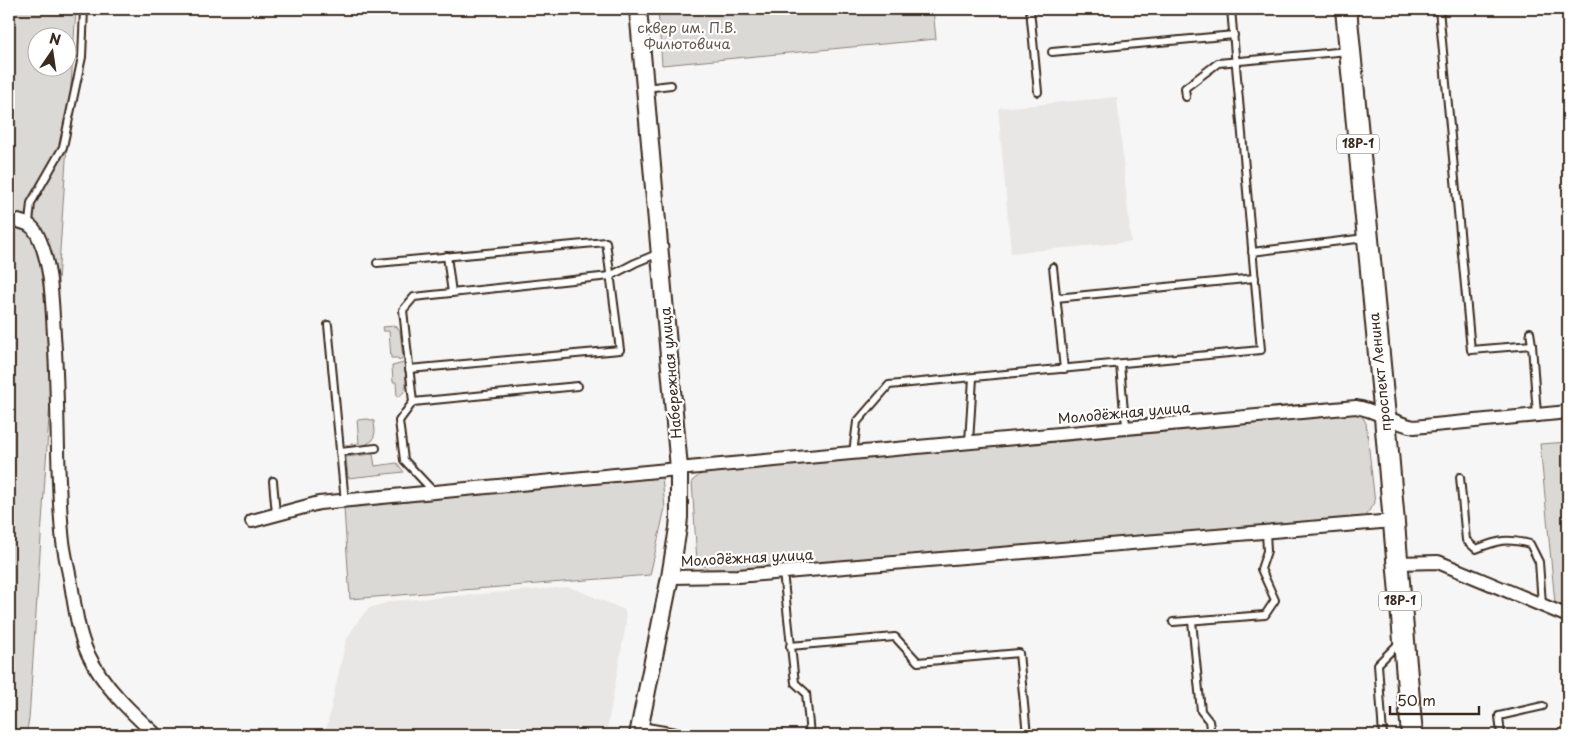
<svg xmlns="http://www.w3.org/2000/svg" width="1577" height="744" viewBox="0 0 1577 744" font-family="'Playpen Sans',sans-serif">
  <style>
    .built { fill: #e9e7e6 }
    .green { fill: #dbd9d6; stroke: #8b827a; fill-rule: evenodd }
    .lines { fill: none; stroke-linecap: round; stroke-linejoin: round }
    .service-casing { stroke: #3b2a1e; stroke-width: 10 }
    .minor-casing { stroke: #3b2a1e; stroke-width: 16 }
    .tertiary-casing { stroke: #3b2a1e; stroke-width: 20 }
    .primary-casing { stroke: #3b2a1e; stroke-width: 24 }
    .service { stroke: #fff; stroke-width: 6 }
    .minor { stroke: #fff; stroke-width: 12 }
    .tertiary { stroke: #fff; stroke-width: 16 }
    .primary { stroke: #fff; stroke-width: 20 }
    .labels { text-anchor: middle; stroke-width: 4.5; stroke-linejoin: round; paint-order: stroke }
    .shield { fill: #fff; stroke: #766a62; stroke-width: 1 }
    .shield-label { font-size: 12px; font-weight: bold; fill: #3b2a1e }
    .park-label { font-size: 14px; fill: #63564c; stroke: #fff }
    .street-label { font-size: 14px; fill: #3b2a1e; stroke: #fff }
  </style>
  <rect width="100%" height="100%" fill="#f7f6f6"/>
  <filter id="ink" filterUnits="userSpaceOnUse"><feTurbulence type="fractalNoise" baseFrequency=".02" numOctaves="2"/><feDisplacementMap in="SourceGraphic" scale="10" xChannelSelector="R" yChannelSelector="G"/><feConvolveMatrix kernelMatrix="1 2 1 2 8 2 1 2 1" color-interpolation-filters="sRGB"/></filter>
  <g filter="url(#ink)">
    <g class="built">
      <path d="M 1117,97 L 1131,242 L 1011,253 L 998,108 Z"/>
      <path d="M 570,587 L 625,610 L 626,624 L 606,735 L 325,735 L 346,640 L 360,618 L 369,608 L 392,601 Z"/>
    </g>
    <g class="green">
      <path d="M 9,9 L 76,9 L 29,719 L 26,735 L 9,735 ZM 38,38 L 68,38 L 68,68 L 38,68 Z"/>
      <path d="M 658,9 L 933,9 L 936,39 L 662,65 Z"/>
      <path d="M 396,326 L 400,331 L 403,358 L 399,360 L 398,358 L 391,358 L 389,331 L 383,331 L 382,327 Z"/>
      <path d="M 404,363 C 405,375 411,392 397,397 L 396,382 L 393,382 L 392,366 Z"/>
      <path d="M 1359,411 L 1366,423 L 1375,503 L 1364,517 L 713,572 L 697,562 L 692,481 L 705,471 Z"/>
      <path d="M 368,419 L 374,421 L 375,432 L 373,440 L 365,445 L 342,447 L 345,445 L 359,443 L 357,420 Z"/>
      <path d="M 1568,442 L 1568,608 L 1555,603 L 1540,444 Z"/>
      <path d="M 373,454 L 375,466 L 397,463 L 404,472 L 348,478 L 346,457 Z"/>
      <path d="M 662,477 L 665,508 L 650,575 L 350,599 L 344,508 Z"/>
    </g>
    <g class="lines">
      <defs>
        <g id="service">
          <path d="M 1030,9 L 1038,92"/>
          <path d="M 1439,9 L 1471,350 L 1532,345 L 1537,415"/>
          <path d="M 1052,52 L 1234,35"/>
          <path d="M 645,88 L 671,85"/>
          <path d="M 1186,97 L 1185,88 L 1218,63 L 1348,51"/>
          <path d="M 29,223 L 31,203 L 63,147 L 82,57 L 84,9"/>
          <path d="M 1252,252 L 1365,238"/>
          <path d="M 447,256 L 452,293"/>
          <path d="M 377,263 L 606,242 L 620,350 L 409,369"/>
          <path d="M 1053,267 L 1064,369"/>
          <path d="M 1056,298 L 1255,278"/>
          <path d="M 328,325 L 345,502"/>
          <path d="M 1530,332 L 1532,345"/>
          <path d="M 1120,364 L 1124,412 L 1127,428"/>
          <path d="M 413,402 L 578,386"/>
          <path d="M 969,442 L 973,378"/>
          <path d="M 340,452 L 376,448"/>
          <path d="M 853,453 L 857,422 L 889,385 L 1261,350 L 1231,9"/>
          <path d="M 1460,477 L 1466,540 L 1476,549 C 1499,540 1506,538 1530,544 L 1539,562 L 1542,604"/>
          <path d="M 273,481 L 276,514"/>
          <path d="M 434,492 L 404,460 L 399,421 L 413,402 L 403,310 L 414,297 L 610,276 L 635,263 L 659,253"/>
          <path d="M 783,572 L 795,683 L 806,693 L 810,735"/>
          <path d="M 1192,621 L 1201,711 L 1209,721 L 1211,735"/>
          <path d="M 1173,622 L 1265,615 L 1275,600 L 1261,569 L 1267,551 L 1266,532"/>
          <path d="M 790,646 L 895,637 L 918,662 L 1019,653 L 1027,735"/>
          <path d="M 641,726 L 676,732"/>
          <path d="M 1383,735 L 1378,664 L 1400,642"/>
          <path d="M 1501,735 L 1499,716 L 1543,706"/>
        </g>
        <g id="minor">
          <path d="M 9,219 C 21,222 31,222 37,234 C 52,264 52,302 54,335 C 59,400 56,466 62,532 C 63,549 68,567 71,584 C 75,607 78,633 88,654 C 103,686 131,712 156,735"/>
          <path d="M 252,521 L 319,503 L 699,467 L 1356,407 C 1376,410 1393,423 1414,427 L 1568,412"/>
          <path d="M 1397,563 L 1438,562 L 1568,616"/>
          <path d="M 670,577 L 738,576 L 1393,521"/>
        </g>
        <path id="tertiary" d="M 638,735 L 670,577 L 678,528 L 679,517 L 679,468 L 638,9"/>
        <path id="primary" d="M 1346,9 L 1385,417 L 1412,735"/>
      </defs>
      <use href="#service" class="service-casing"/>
      <use href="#minor" class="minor-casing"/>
      <use href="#tertiary" class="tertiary-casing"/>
      <use href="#primary" class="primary-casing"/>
      <use href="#service" class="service"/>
      <use href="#minor" class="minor"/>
      <use href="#tertiary" class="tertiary"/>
      <use href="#primary" class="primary"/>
    </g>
  </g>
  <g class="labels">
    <g class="shield">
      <rect x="1337" y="134.5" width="42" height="19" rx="4"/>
      <rect x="1379" y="591.5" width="42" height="19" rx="4"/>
    </g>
    <g class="shield-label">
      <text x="1358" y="148">18Р-1</text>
      <text x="1400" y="605">18Р-1</text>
    </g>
    <g class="park-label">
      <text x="687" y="33">сквер им. П.В.<tspan x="687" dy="16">Филютовича</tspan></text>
    </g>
    <g class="street-label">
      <text transform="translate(1380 372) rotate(-96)" y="5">проспект Ленина</text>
      <text transform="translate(671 373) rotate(-95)" y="5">Набережная улица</text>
      <text transform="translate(1124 413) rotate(-5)" y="5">Молодёжная улица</text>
      <text transform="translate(747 558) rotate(-3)" y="5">Молодёжная улица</text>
    </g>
  </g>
  <rect width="1577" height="744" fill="none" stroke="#fff" stroke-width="30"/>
  <rect x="15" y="15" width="1547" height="714" fill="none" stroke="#3b2a1e" stroke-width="2" filter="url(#ink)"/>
  <g transform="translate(52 52) rotate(13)"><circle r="24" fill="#ffffff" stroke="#b1aaa5"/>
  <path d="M0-4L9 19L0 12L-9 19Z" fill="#3b2a1e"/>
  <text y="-8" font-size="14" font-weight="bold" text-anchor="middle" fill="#3b2a1e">N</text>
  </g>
  <path d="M1390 706v8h89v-8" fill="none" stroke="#3b2a1e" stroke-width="2.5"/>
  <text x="1397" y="706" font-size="15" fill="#3b2a1e" stroke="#ffffff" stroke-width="4" paint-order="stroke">50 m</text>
</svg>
